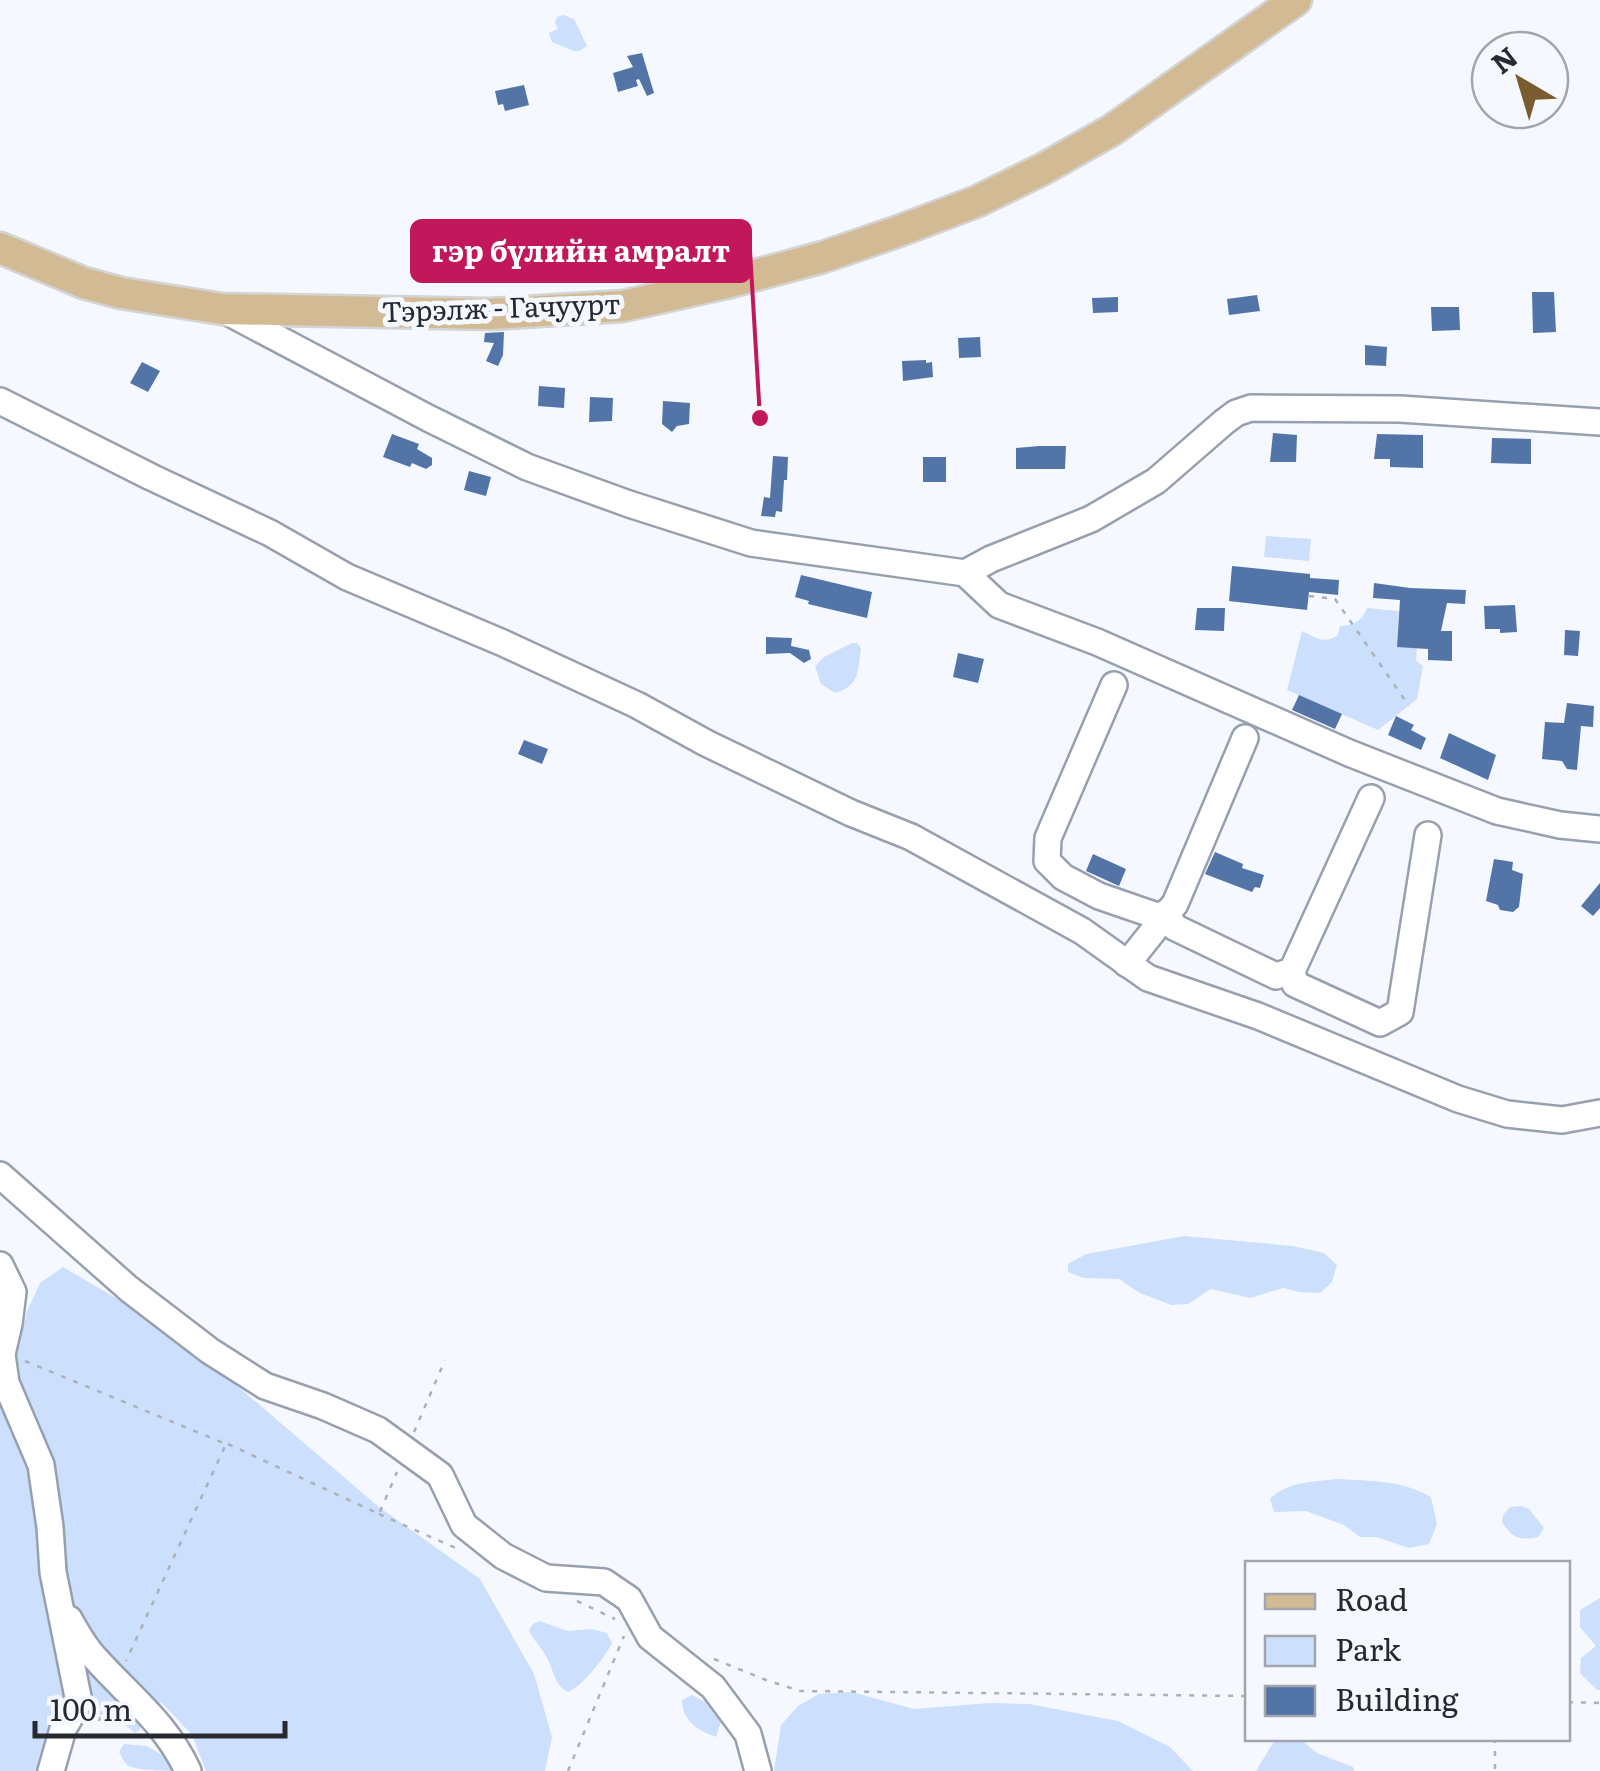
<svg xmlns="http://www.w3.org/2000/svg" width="1600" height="1771" viewBox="0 0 1600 1771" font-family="Literata,serif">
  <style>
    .green { fill: #ccdffd }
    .building { fill: #5274a7 }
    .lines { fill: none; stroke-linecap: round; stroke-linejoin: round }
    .minor-casing { stroke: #97a0af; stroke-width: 30 }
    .major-casing { stroke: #d4d4d5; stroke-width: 35 }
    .path { stroke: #adb1b7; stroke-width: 2.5; stroke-dasharray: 5 8; stroke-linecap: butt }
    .minor { stroke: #fff; stroke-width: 25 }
    .major { stroke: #d1ba94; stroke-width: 30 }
    .labels { text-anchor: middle; stroke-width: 10; stroke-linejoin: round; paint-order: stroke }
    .street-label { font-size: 28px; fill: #262a2f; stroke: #f5f9ff }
    .leader { fill: none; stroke: #c2185b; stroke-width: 4 }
    .callout-dot { fill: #c2185b; stroke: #f5f9ff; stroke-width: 4 }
    .callout { fill: #c2185b; stroke: #c2185b; stroke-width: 4 }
    .callout-label { font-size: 30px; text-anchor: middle; font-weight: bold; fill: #fff }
  </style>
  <rect width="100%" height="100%" fill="#f5f9ff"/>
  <g class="green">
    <path d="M 563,15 L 574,19 L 587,46 L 579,51 L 574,51 L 552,42 L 549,33 L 558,29 L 555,22 L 557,17 Z"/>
    <path d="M 1266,536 L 1311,539 L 1309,561 L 1264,557 Z"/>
    <path d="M 1367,608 L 1399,611 L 1397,646 L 1417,648 L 1416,661 L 1423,666 L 1417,699 L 1378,730 L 1287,690 L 1302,631 C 1315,637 1325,645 1338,635 L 1340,626 C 1353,625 1362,622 1367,608 Z"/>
    <path d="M 852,643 L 857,643 L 861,648 C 858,670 860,686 835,693 L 821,684 L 815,666 L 824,657 Z"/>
    <path d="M 1184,1236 L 1293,1246 L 1324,1253 L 1337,1265 L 1332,1282 L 1320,1293 L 1299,1292 L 1283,1288 L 1250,1298 L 1211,1289 L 1188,1304 L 1171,1305 L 1140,1293 L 1119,1279 L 1083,1278 L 1068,1272 L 1068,1264 L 1086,1254 Z"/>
    <path d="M 63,1267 L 174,1332 L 379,1507 L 480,1579 L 534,1674 L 552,1737 L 545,1771 L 206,1771 L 192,1735 L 162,1703 L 145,1702 L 147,1723 L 135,1733 L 111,1714 L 66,1717 L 53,1771 L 0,1771 L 0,1340 L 20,1344 L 27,1311 L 40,1283 Z"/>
    <path d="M 1337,1479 C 1370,1481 1402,1480 1431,1497 L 1437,1524 L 1429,1544 L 1409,1548 L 1376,1537 L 1360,1537 L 1344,1525 L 1306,1511 L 1274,1512 L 1270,1499 C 1288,1481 1314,1482 1337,1479 Z"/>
    <path d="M 1521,1506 L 1529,1509 L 1544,1528 L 1538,1537 C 1520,1541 1512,1538 1502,1522 L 1503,1515 L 1510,1507 Z"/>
    <path d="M 1600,1598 L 1600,1690 L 1597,1690 L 1580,1673 L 1581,1658 L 1596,1646 L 1580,1627 L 1580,1610 Z"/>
    <path d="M 539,1621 L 568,1631 L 591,1629 L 607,1633 L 612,1643 C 605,1657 583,1686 568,1692 C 553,1684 555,1672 547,1658 C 542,1648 533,1640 529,1630 L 533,1624 Z"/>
    <path d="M 852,1692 L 914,1709 L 990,1703 L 1029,1704 L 1118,1721 L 1170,1747 L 1193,1771 L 774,1771 L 781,1725 L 798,1706 L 819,1694 Z"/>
    <path d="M 692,1695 L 705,1702 L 721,1722 L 716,1737 C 698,1731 682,1720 682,1700 Z"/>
    <path d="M 1276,1738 L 1300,1739 L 1317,1753 L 1353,1767 L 1354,1771 L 1256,1771 Z"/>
    <path d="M 124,1744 L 146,1746 L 181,1765 L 184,1771 C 170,1771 140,1771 129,1766 C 125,1764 121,1756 119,1752 Z"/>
  </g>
  <g class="building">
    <path d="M 642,53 L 654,93 L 647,96 L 639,79 L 636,80 L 638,86 L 618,92 L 613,73 L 633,67 L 627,56 Z"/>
    <path d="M 524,85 L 529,105 L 505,111 L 503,104 L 498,105 L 495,91 Z"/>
    <path d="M 1532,292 L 1554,292 L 1556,332 L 1533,333 Z"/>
    <path d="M 1257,295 L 1260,311 L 1229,315 L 1227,299 Z"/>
    <path d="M 1118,297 L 1118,312 L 1093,313 L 1092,298 Z"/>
    <path d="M 1431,307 L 1459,307 L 1460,330 L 1432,331 Z"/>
    <path d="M 504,332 L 503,355 L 498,366 L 486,361 L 494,343 L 484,342 L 485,333 Z"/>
    <path d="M 980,337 L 981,357 L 959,358 L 958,338 Z"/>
    <path d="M 1365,345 L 1387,347 L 1386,366 L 1365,365 Z"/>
    <path d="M 926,360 L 926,363 L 932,362 L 933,377 L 903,381 L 902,361 Z"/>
    <path d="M 142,362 L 160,371 L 148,392 L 130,383 Z"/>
    <path d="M 539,386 L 565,388 L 564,408 L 538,406 Z"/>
    <path d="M 590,397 L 613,398 L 612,421 L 589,422 Z"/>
    <path d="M 663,401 L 690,403 L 689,424 L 677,426 L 672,432 L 662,424 Z"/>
    <path d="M 1273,433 L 1297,435 L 1296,462 L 1270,462 Z"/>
    <path d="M 392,434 L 419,444 L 417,449 L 432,458 L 432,465 L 426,469 L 412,463 L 410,467 L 383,457 Z"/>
    <path d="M 1377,434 L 1423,435 L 1423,468 L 1390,467 L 1390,459 L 1374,459 Z"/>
    <path d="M 1492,438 L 1531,439 L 1531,464 L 1491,463 Z"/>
    <path d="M 1039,446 L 1066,446 L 1065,469 L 1016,469 L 1016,448 Z"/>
    <path d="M 773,456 L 788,457 L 787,480 L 784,480 L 782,512 L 776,511 L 775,517 L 761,516 L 764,497 L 770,498 Z"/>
    <rect x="923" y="457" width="23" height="25"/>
    <path d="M 469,471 L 491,477 L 486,496 L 464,490 Z"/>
    <path d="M 1232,566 L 1310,574 L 1310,578 L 1339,580 L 1338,595 L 1309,592 L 1307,610 L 1229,601 Z"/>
    <path d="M 801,575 L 872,592 L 867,618 L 808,604 L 809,601 L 795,597 Z"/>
    <path d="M 1374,583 L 1410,588 L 1466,590 L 1465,604 L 1447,603 L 1441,631 L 1452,631 L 1452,661 L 1428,660 L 1428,649 L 1397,647 L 1400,600 L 1373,598 Z"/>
    <path d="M 1515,605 L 1517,632 L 1500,633 L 1500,629 L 1485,629 L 1484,606 Z"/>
    <path d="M 1197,608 L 1225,608 L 1224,631 L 1195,630 Z"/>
    <path d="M 1565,630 L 1580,631 L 1578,656 L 1564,655 Z"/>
    <path d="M 766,637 L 792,638 L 791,646 L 809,650 L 811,659 L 804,663 L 790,653 L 766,654 Z"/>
    <path d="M 958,653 L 984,659 L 978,683 L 953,677 Z"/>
    <path d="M 1299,695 L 1342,714 L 1335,729 L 1292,710 Z"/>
    <path d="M 1567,703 L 1594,706 L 1593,727 L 1581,726 L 1577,770 L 1567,769 L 1562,761 L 1542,759 L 1545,722 L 1564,723 Z"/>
    <path d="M 1396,716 L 1414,725 L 1411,730 L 1426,738 L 1421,750 L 1388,735 Z"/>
    <path d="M 1449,733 L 1496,755 L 1488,780 L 1440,758 Z"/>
    <path d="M 524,740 L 548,749 L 542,764 L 518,754 Z"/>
    <path d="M 1215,852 L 1243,864 L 1242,868 L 1264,875 L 1260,888 L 1255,887 L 1252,892 L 1205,874 Z"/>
    <path d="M 1093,854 L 1126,869 L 1119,886 L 1086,871 Z"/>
    <path d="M 1494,859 L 1513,862 L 1512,870 L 1523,874 L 1519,907 L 1513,912 L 1500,910 L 1498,905 L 1486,901 Z"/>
    <path d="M 1600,883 L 1600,908 L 1593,916 L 1581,906 Z"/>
  </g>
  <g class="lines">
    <defs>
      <g id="minor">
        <path d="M 222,309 L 428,418 L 527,467 L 629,504 L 751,543 L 965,573 L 999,605 L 1097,642 L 1349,753 L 1497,811 L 1560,825 L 1600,829"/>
        <path d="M 0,401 L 151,477 L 270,533 L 347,577 L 503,643 L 637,705 L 706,743 L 851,813 L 911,837 L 1082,931 L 1148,978 L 1258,1016 L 1458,1099 L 1507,1114 L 1562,1120 L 1600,1113"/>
        <path d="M 965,573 L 991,559 L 1091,519 L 1156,481 L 1224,422 L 1236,413 L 1251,408 L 1400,409 L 1600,422"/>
        <path d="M 1114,685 L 1048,838 L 1047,861 L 1063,877 L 1099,896 L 1157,916 L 1167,913 L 1175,904 L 1245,738"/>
        <path d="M 1167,913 L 1174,927 L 1276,976 L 1292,971 L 1371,798"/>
        <path d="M 1127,964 L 1154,930 L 1157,916"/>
        <path d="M 1292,971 L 1295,984 L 1380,1023 L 1400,1012 L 1428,835"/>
        <path d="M 0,1175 L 129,1289 L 210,1351 L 265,1386 L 323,1406 L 378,1430 L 440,1475 L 464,1525 L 503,1556 L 546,1578 L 604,1582 L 629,1599 L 650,1637 L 713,1687 L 748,1734 L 758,1771"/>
        <path d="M 0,1265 L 13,1292 L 9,1324 L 2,1354 L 6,1383 L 41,1465 L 50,1527 L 53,1572 L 79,1702 L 63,1729 L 51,1771"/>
        <path d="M 69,1619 C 77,1633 85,1648 96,1659 C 130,1697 166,1723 188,1771"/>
      </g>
      <path id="major" d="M 0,248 L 84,283 L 121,293 L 222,309 L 491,314 L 623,306 L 726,283 L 823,257 L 899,231 L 978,201 L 1043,169 L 1112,130 L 1296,0"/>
    </defs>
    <use href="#minor" class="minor-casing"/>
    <use href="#major" class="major-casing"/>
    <g class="path">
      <path d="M 1309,596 L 1335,599 L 1409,706"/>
      <path d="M 25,1361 L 226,1444 L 126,1661"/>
      <path d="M 414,1432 L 445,1360"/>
      <path d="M 228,1444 L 379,1514 L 397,1472"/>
      <path d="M 379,1514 L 460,1550"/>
      <path d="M 577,1601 L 615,1619"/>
      <path d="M 714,1659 L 766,1680 L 800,1691 L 1248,1696"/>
      <path d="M 1568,1702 L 1600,1703"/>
      <path d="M 99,1721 L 106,1704"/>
      <path d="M 1495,1738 L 1495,1771"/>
      <path d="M 568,1771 L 624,1636"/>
    </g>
    <use href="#minor" class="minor"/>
    <use href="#major" class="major"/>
  </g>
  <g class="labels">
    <g class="street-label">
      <text transform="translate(501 308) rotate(-2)" y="10">Тэрэлж - Гачуурт</text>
    </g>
  </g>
  <path class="leader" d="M760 418L750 251"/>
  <circle class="callout-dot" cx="760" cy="418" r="10"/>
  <rect class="callout" x="412" y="221" width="338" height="60" rx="10"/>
  <g class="callout-label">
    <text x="581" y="262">гэр бүлийн амралт</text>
  </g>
  <rect x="1245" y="1561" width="325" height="180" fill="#f5f9ff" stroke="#a2a6ac" stroke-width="2.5"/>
  <rect x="1265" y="1594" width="50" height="15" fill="#d1ba94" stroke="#a2a6ac" stroke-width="2.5"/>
  <text x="1335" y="1611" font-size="30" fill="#262a2f">Road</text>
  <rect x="1265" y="1636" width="50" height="30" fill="#ccdffd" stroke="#a2a6ac" stroke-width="2.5"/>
  <text x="1335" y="1661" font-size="30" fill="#262a2f">Park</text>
  <rect x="1265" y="1686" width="50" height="30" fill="#5274a7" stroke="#a2a6ac" stroke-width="2.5"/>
  <text x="1335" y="1711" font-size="30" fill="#262a2f">Building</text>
  <g transform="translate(1520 80) rotate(322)"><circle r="48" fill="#f5f9ff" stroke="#a2a6ac" stroke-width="2.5"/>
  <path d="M0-8L18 38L0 25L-18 38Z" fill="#795d30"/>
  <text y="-15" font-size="28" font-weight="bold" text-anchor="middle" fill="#262a2f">N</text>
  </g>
  <path d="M35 1721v15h250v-15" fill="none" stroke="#262a2f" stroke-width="5"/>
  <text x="50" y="1721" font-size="30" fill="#262a2f" stroke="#f5f9ff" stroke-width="8" paint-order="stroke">100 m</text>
</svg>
